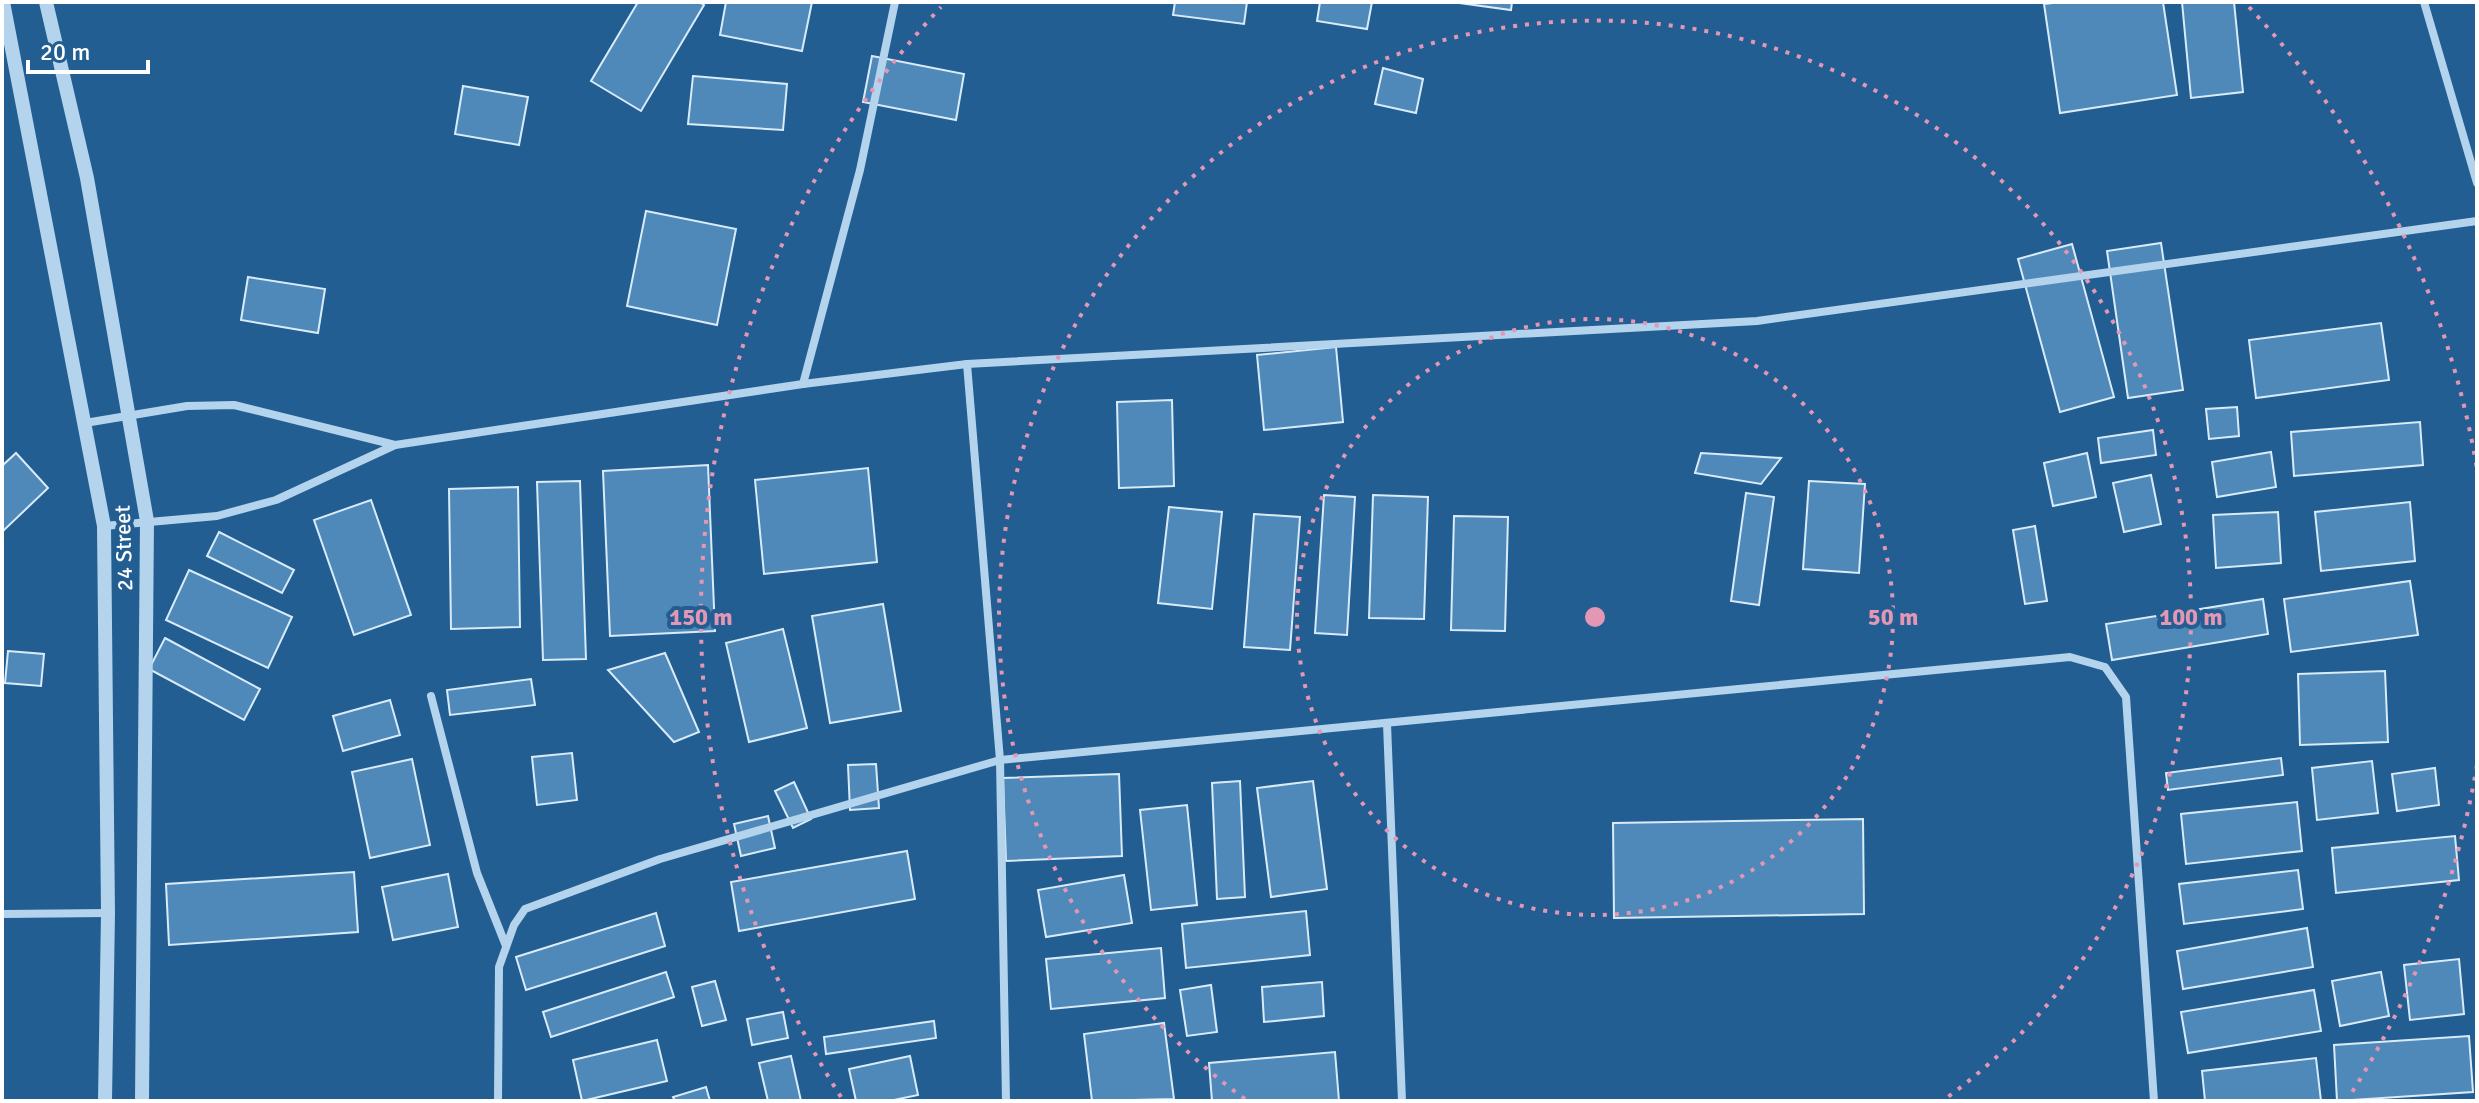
<svg xmlns="http://www.w3.org/2000/svg" width="2479" height="1103" viewBox="0 0 2479 1103" font-family="Signika,sans-serif">
  <style>
    .building { fill: #4f89b9; stroke: #d9ebf9; stroke-width: 2 }
    .lines { fill: none; stroke-linecap: round; stroke-linejoin: round }
    .minor { stroke: #b4d3ed; stroke-width: 8 }
    .tertiary { stroke: #b4d3ed; stroke-width: 14 }
    .ring { fill: none; stroke: #e497b5; stroke-width: 4; stroke-dasharray: 4 8 }
    .labels { text-anchor: middle; stroke-width: 8; stroke-linejoin: round; paint-order: stroke }
    .street-label { font-size: 22px; fill: #fff; stroke: #225e91 }
    .centre { fill: #e497b5; stroke: #225e91; stroke-width: 4 }
    .ring-label { font-size: 24px; text-anchor: middle; font-weight: bold; fill: #e497b5; stroke: #225e91; stroke-width: 8; stroke-linejoin: round; paint-order: stroke }
  </style>
  <rect width="100%" height="100%" fill="#225e91"/>
  <g class="building">
    <path d="M 638,2 L 699,2 L 704,5 L 641,111 L 591,81 Z"/>
    <path d="M 726,2 L 812,2 L 802,51 L 720,35 Z"/>
    <path d="M 1175,2 L 1247,2 L 1244,24 L 1173,15 Z"/>
    <path d="M 1320,2 L 1372,2 L 1367,29 L 1317,21 Z"/>
    <path d="M 1452,2 L 1512,2 L 1511,10 Z"/>
    <path d="M 2061,2 L 2163,2 L 2177,95 L 2060,113 L 2044,4 Z"/>
    <path d="M 2182,2 L 2234,2 L 2243,92 L 2191,98 Z"/>
    <path d="M 872,56 L 964,74 L 956,120 L 863,102 Z"/>
    <path d="M 1383,68 L 1423,79 L 1416,113 L 1375,104 Z"/>
    <path d="M 693,76 L 787,84 L 783,130 L 688,124 Z"/>
    <path d="M 463,86 L 528,97 L 519,145 L 455,134 Z"/>
    <path d="M 646,211 L 736,229 L 717,325 L 627,306 Z"/>
    <path d="M 2161,243 L 2183,390 L 2128,398 L 2107,251 Z"/>
    <path d="M 2072,244 L 2114,397 L 2060,412 L 2018,259 Z"/>
    <path d="M 248,277 L 325,289 L 318,333 L 241,320 Z"/>
    <path d="M 2381,323 L 2389,380 L 2256,398 L 2249,340 Z"/>
    <path d="M 1336,347 L 1343,422 L 1264,430 L 1257,355 Z"/>
    <path d="M 1172,400 L 1174,486 L 1119,488 L 1117,402 Z"/>
    <path d="M 2237,407 L 2239,436 L 2209,439 L 2206,409 Z"/>
    <path d="M 2420,422 L 2423,465 L 2294,476 L 2291,432 Z"/>
    <path d="M 2153,430 L 2156,455 L 2101,463 L 2098,438 Z"/>
    <path d="M 2271,452 L 2276,487 L 2217,497 L 2212,462 Z"/>
    <path d="M 16,453 L 48,488 L 2,532 L 2,466 Z"/>
    <path d="M 1701,453 L 1781,458 L 1761,484 L 1695,473 Z"/>
    <path d="M 2087,453 L 2096,497 L 2053,506 L 2044,463 Z"/>
    <path d="M 708,465 L 715,631 L 610,636 L 603,471 Z"/>
    <path d="M 868,468 L 877,562 L 764,574 L 755,480 Z"/>
    <path d="M 2151,475 L 2161,524 L 2124,532 L 2113,483 Z"/>
    <path d="M 580,481 L 586,659 L 543,660 L 537,482 Z"/>
    <path d="M 1809,481 L 1865,484 L 1859,573 L 1803,569 Z"/>
    <path d="M 518,487 L 520,627 L 451,629 L 449,489 Z"/>
    <path d="M 1746,493 L 1774,497 L 1759,605 L 1731,601 Z"/>
    <path d="M 1324,495 L 1355,497 L 1347,635 L 1315,633 Z"/>
    <path d="M 1373,495 L 1428,497 L 1424,619 L 1369,618 Z"/>
    <path d="M 371,500 L 411,615 L 354,635 L 314,520 Z"/>
    <path d="M 2410,502 L 2415,561 L 2321,571 L 2315,512 Z"/>
    <path d="M 1169,507 L 1222,512 L 1212,609 L 1158,603 Z"/>
    <path d="M 2278,512 L 2281,563 L 2216,568 L 2213,515 Z"/>
    <path d="M 1254,514 L 1300,517 L 1290,650 L 1244,647 Z"/>
    <path d="M 1454,516 L 1508,517 L 1505,631 L 1451,630 Z"/>
    <path d="M 2035,526 L 2047,601 L 2025,604 L 2013,530 Z"/>
    <path d="M 219,532 L 294,570 L 282,593 L 207,556 Z"/>
    <path d="M 189,570 L 292,617 L 268,668 L 166,620 Z"/>
    <path d="M 2410,581 L 2418,635 L 2291,652 L 2284,599 Z"/>
    <path d="M 2263,599 L 2268,634 L 2112,660 L 2106,624 Z"/>
    <path d="M 883,604 L 901,711 L 830,723 L 812,616 Z"/>
    <path d="M 783,629 L 807,728 L 749,742 L 726,643 Z"/>
    <path d="M 165,638 L 260,689 L 244,720 L 149,669 Z"/>
    <path d="M 8,651 L 44,654 L 41,686 L 5,683 Z"/>
    <path d="M 665,653 L 699,732 L 674,742 L 608,670 Z"/>
    <path d="M 2385,671 L 2388,742 L 2300,745 L 2298,674 Z"/>
    <path d="M 531,679 L 535,705 L 450,715 L 447,690 Z"/>
    <path d="M 390,700 L 400,735 L 343,751 L 333,716 Z"/>
    <path d="M 572,753 L 577,800 L 537,805 L 532,757 Z"/>
    <path d="M 2281,758 L 2283,775 L 2168,790 L 2166,773 Z"/>
    <path d="M 412,759 L 430,845 L 370,858 L 352,772 Z"/>
    <path d="M 2372,761 L 2378,813 L 2317,820 L 2312,768 Z"/>
    <path d="M 876,764 L 879,808 L 850,810 L 848,765 Z"/>
    <path d="M 2435,768 L 2439,805 L 2397,811 L 2392,774 Z"/>
    <path d="M 1119,774 L 1122,856 L 1006,861 L 1003,778 Z"/>
    <path d="M 1240,781 L 1245,897 L 1217,899 L 1212,783 Z"/>
    <path d="M 1313,781 L 1327,889 L 1271,897 L 1257,788 Z"/>
    <path d="M 794,782 L 811,819 L 793,828 L 775,791 Z"/>
    <path d="M 2297,802 L 2302,851 L 2186,864 L 2181,814 Z"/>
    <path d="M 1187,805 L 1197,905 L 1151,910 L 1140,810 Z"/>
    <path d="M 768,816 L 775,848 L 741,856 L 734,824 Z"/>
    <path d="M 1863,819 L 1864,914 L 1614,918 L 1613,823 Z"/>
    <path d="M 2455,836 L 2459,880 L 2336,893 L 2332,848 Z"/>
    <path d="M 907,851 L 915,899 L 739,931 L 731,882 Z"/>
    <path d="M 2298,870 L 2303,909 L 2184,924 L 2179,884 Z"/>
    <path d="M 354,872 L 358,932 L 169,945 L 166,884 Z"/>
    <path d="M 448,874 L 458,927 L 393,940 L 382,887 Z"/>
    <path d="M 1124,875 L 1132,923 L 1046,937 L 1038,890 Z"/>
    <path d="M 1306,911 L 1310,955 L 1186,968 L 1182,924 Z"/>
    <path d="M 656,913 L 665,946 L 526,990 L 516,957 Z"/>
    <path d="M 2307,928 L 2313,967 L 2183,989 L 2177,951 Z"/>
    <path d="M 1161,948 L 1165,998 L 1051,1009 L 1046,959 Z"/>
    <path d="M 2459,959 L 2464,1014 L 2410,1020 L 2404,965 Z"/>
    <path d="M 666,972 L 674,997 L 551,1037 L 543,1012 Z"/>
    <path d="M 2381,972 L 2389,1016 L 2340,1026 L 2332,981 Z"/>
    <path d="M 715,981 L 726,1020 L 702,1026 L 692,987 Z"/>
    <path d="M 1322,982 L 1324,1016 L 1264,1022 L 1262,987 Z"/>
    <path d="M 1211,985 L 1217,1032 L 1187,1036 L 1180,990 Z"/>
    <path d="M 2314,990 L 2321,1031 L 2188,1053 L 2181,1012 Z"/>
    <path d="M 783,1012 L 788,1038 L 752,1045 L 747,1019 Z"/>
    <path d="M 934,1021 L 936,1038 L 826,1054 L 824,1037 Z"/>
    <path d="M 1164,1023 L 1174,1099 L 1092,1101 L 1084,1034 Z"/>
    <path d="M 2469,1036 L 2473,1092 L 2337,1101 L 2334,1045 Z"/>
    <path d="M 657,1040 L 667,1081 L 582,1101 L 573,1060 Z"/>
    <path d="M 1335,1052 L 1339,1101 L 1212,1101 L 1209,1063 Z"/>
    <path d="M 791,1056 L 801,1101 L 768,1101 L 759,1063 Z"/>
    <path d="M 910,1056 L 918,1095 L 889,1101 L 856,1101 L 849,1069 Z"/>
    <path d="M 2316,1058 L 2321,1101 L 2205,1101 L 2202,1071 Z"/>
    <path d="M 706,1087 L 710,1101 L 675,1101 L 673,1097 Z"/>
  </g>
  <g class="lines">
    <g class="minor">
      <path d="M 2424,2 L 2477,183"/>
      <path d="M 967,364 L 1000,760 L 1006,1101"/>
      <path d="M 803,384 L 860,170 L 895,2"/>
      <path d="M 85,423 L 187,406 L 234,405 L 395,445"/>
      <path d="M 104,526 L 217,516 L 276,500 L 395,445 L 803,384 L 967,364 L 1757,321 L 2477,221"/>
      <path d="M 431,696 L 477,873 L 506,946"/>
      <path d="M 1387,724 L 1402,1101"/>
      <path d="M 2,914 L 108,913"/>
      <path d="M 498,1101 L 499,967 L 514,925 L 525,909 L 660,859 L 1000,760 L 2070,657 L 2105,667 L 2126,697 L 2154,1101"/>
    </g>
    <g class="tertiary">
      <path d="M 3,2 L 104,526 L 108,913 L 105,1101"/>
      <path d="M 46,2 L 87,178 L 147,521 L 142,1101"/>
    </g>
  </g>
  <g class="ring">
    <circle cx="1595" cy="617" r="298"/>
    <path d="M1245 1099A596 596 0 1 1 1945 1099"/>
    <path d="M2477 765A894 894 0 0 1 2349 1097M841 1097A894 894 0 0 1 941 7M2249 7A894 894 0 0 1 2477 469"/>
  </g>
  <g class="labels">
    <g class="street-label">
      <text transform="translate(123 548) rotate(-92)" y="8">24 Street</text>
    </g>
  </g>
  <circle cx="1595" cy="617" r="12" class="centre"/>
  <g class="ring-label">
    <text x="1893" y="625">50 m</text>
    <text x="2191" y="625">100 m</text>
    <text x="701" y="625">150 m</text>
  </g>
  <rect width="2479" height="1103" fill="none" stroke="#ffffff" stroke-width="8"/>
  <path d="M28 60v12h120v-12" fill="none" stroke="#ffffff" stroke-width="4"/>
  <text x="40" y="60" font-size="24" fill="#ffffff" stroke="#225e91" stroke-width="6" paint-order="stroke">20 m</text>
</svg>
